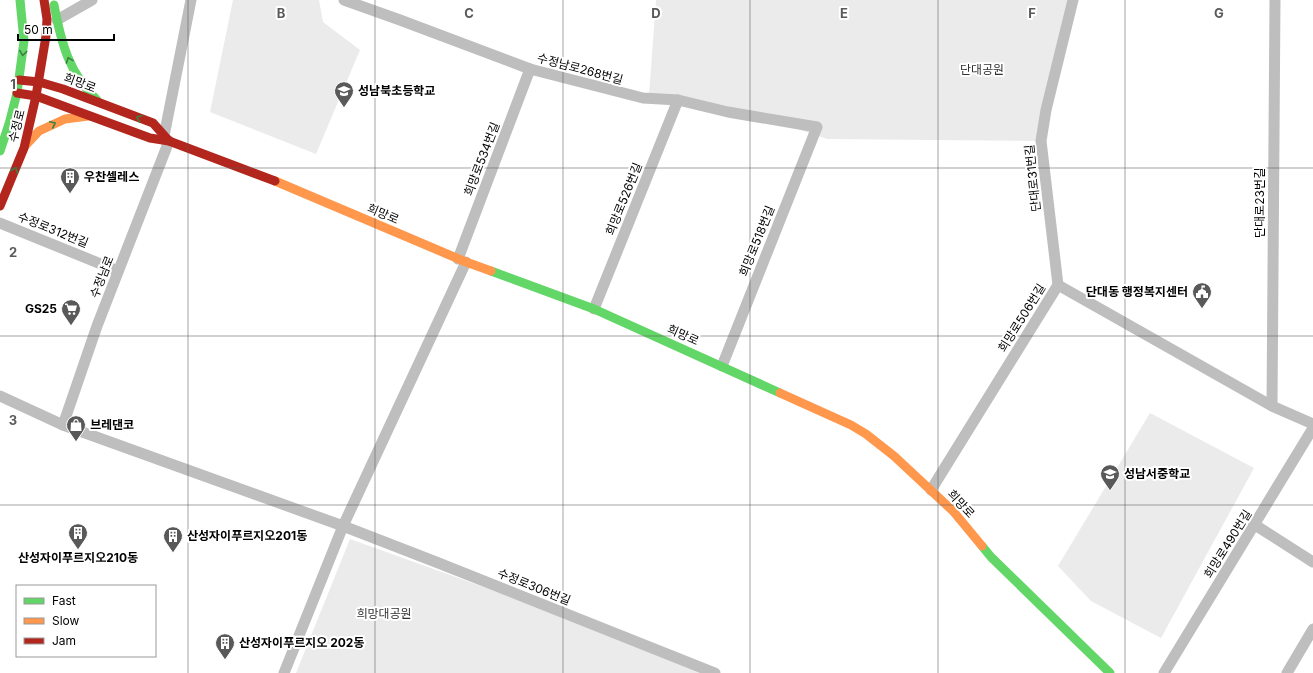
<svg xmlns="http://www.w3.org/2000/svg" width="1313" height="673" viewBox="0 0 1313 673" font-family="Inter,'Noto Sans KR',sans-serif">
  <style>
    .green { fill: #ebebeb }
    .lines { fill: none; stroke-linecap: round; stroke-linejoin: round }
    .street { stroke: #bebebe; stroke-width: 11 }
    .fast { stroke: #63d668; stroke-width: 9 }
    .slow { stroke: #ff974d; stroke-width: 9 }
    .jam { stroke: #b3261e; stroke-width: 9 }
    .oneway { stroke: #3b803e }
    .grid { fill: none; stroke: #595959; stroke-width: 1; stroke-opacity: 0.55 }
    .labels { text-anchor: middle; stroke-width: 4; stroke-linejoin: round; paint-order: stroke }
    .street-label { font-size: 12px; fill: #000; stroke: #fff }
    .park-label { font-size: 12px; fill: #323232; stroke: #fff }
    .poi-label { font-size: 12px; font-weight: bold; fill: #000; stroke: #fff; text-anchor: start }
    .grid-label { font-size: 13px; text-anchor: middle; font-weight: bold; fill: #595959; stroke: #fff; stroke-width: 4; stroke-linejoin: round; paint-order: stroke }
  </style>
  <rect width="100%" height="100%" fill="#fff"/>
  <g class="green">
    <path d="M 233,0 L 319,0 L 323,22 L 360,50 L 316,154 L 210,112 Z"/>
    <path d="M 656,0 L 1068,0 L 1041,141 L 827,139 L 780,123 L 649,95 Z"/>
    <path d="M 1150,413 L 1254,468 L 1161,638 L 1091,601 L 1058,566 Z"/>
    <path d="M 350,539 L 503,594 L 703,673 L 296,673 Z"/>
  </g>
  <g class="lines">
    <g class="street">
      <path d="M 344,0 L 400,20 L 530,69 L 643,98 L 678,100 L 728,112 L 817,127 L 722,366"/>
      <path d="M 57,20 L 92,0"/>
      <path d="M 164,136 L 191,0"/>
      <path d="M 0,223 L 118,271"/>
      <path d="M 458,259 L 530,69"/>
      <path d="M 1058,285 L 1041,141 L 1046,110 L 1073,0"/>
      <path d="M 594,309 L 678,100"/>
      <path d="M 0,396 L 63,425 L 343,526 L 466,262"/>
      <path d="M 1272,406 L 1275,0"/>
      <path d="M 63,425 L 97,326 L 169,141"/>
      <path d="M 931,490 L 1058,285 L 1272,406 L 1313,424"/>
      <path d="M 1255,525 L 1313,562"/>
      <path d="M 284,673 L 343,526 L 436,562 L 715,673"/>
      <path d="M 1164,673 L 1313,428"/>
      <path d="M 1287,673 L 1313,629"/>
    </g>
    <g class="fast">
      <path d="M 54,5 C 61,42 69,74 97,100"/>
      <path d="M 0,151 L 9,124 L 17,93 L 24,41 L 20,0"/>
      <path d="M 491,271 L 594,309 L 780,393"/>
      <path d="M 982,546 L 991,557 L 1110,673"/>
    </g>
    <g class="slow">
      <path d="M 25,146 L 39,131 L 65,119 L 88,116"/>
      <path d="M 275,181 L 466,262 L 491,271"/>
      <path d="M 780,393 L 851,425 L 866,434 L 894,456 L 953,511 L 982,546"/>
    </g>
    <g class="jam">
      <path d="M 19,80 L 39,82 L 63,89 L 153,123 L 169,141"/>
      <path d="M 17,93 L 36,96 L 150,138 L 169,141 L 275,181"/>
      <path d="M 0,206 L 24,148 L 36,96 L 46,36 L 47,19 L 44,0"/>
    </g>
  </g>
  <defs><path id="oneway-chevron" d="M-2-3.5L2.5 0L-2 3.5" fill="none" stroke-width="1.6" stroke-linecap="round" stroke-linejoin="round"/></defs>
  <g class="oneway">
    <use href="#oneway-chevron" transform="translate(23 53) rotate(98)"/>
    <use href="#oneway-chevron" transform="translate(69 60) rotate(-110)"/>
    <use href="#oneway-chevron" transform="translate(139 118) rotate(-159)"/>
    <use href="#oneway-chevron" transform="translate(53 124) rotate(-25)"/>
    <use href="#oneway-chevron" transform="translate(15 170) rotate(-68)"/>
  </g>
  <path class="grid" d="M 188,0 L 188,673M 375,0 L 375,673M 563,0 L 563,673M 750,0 L 750,673M 938,0 L 938,673M 1125,0 L 1125,673M 0,168 L 1313,168M 0,336 L 1313,336M 0,505 L 1313,505"/>
  <defs>
    <symbol id="school-pin" viewBox="-11 -11 22 30"><path d="M0 17L-7.5 6A9.5 9.5 0 1 1 7.5 6Z" fill="#595959" stroke="#fff"/><path d="M0-5L7-2L0 1L-7-2ZM-4 1L0 2.5L4 1V4Q0 6-4 4Z" fill="#fff"/></symbol>
    <symbol id="building-pin" viewBox="-11 -11 22 30"><path d="M0 17L-7.5 6A9.5 9.5 0 1 1 7.5 6Z" fill="#595959" stroke="#fff"/><path d="M-4-6H4V6H1V3H-1V6H-4ZM-2.5-4.3h1.7v1.8h-1.7ZM.8-4.3h1.7v1.8H.8ZM-2.5-1h1.7V.8h-1.7ZM.8-1h1.7V.8H.8Z" fill="#fff"/></symbol>
    <symbol id="civic-pin" viewBox="-11 -11 22 30"><path d="M0 17L-7.5 6A9.5 9.5 0 1 1 7.5 6Z" fill="#595959" stroke="#fff"/><path d="M-.6-6.5H3V-4.5H.6V-3L4-1V1h2V6H-6V1h2V-1L-.6-3ZM-1.2 2.5V6h2.4V2.5Z" fill="#fff"/></symbol>
    <symbol id="supermarket-pin" viewBox="-11 -11 22 30"><path d="M0 17L-7.5 6A9.5 9.5 0 1 1 7.5 6Z" fill="#595959" stroke="#fff"/><path d="M-6-5.5h2.5l.6 2H6L4.5 2H-2.5L-4.4-4H-6ZM-1.5 3.2a1.3 1.3 0 1 0 .1 0ZM3 3.2a1.3 1.3 0 1 0 .1 0Z" fill="#fff"/></symbol>
    <symbol id="shop-pin" viewBox="-11 -11 22 30"><path d="M0 17L-7.5 6A9.5 9.5 0 1 1 7.5 6Z" fill="#595959" stroke="#fff"/><path d="M-5-2.5h2.3a2.7 3.5 0 0 1 5.4 0H5L5.5 6h-11ZM-1.5-2.5h3a1.5 2.3 0 0 0-3 0Z" fill="#fff"/></symbol>
  </defs>
  <g fill-rule="evenodd">
    <use href="#school-pin" x="333" y="80" width="22" height="30"/>
    <use href="#building-pin" x="59" y="166" width="22" height="30"/>
    <use href="#civic-pin" x="1191" y="281" width="22" height="30"/>
    <use href="#supermarket-pin" x="60" y="298" width="22" height="30"/>
    <use href="#shop-pin" x="65" y="414" width="22" height="30"/>
    <use href="#school-pin" x="1099" y="463" width="22" height="30"/>
    <use href="#building-pin" x="67" y="522" width="22" height="30"/>
    <use href="#building-pin" x="162" y="525" width="22" height="30"/>
    <use href="#building-pin" x="214" y="632" width="22" height="30"/>
  </g>
  <g class="labels">
    <g class="street-label">
      <text transform="translate(580 69) rotate(15)" y="4">수정남로268번길</text>
      <text transform="translate(80 83) rotate(20)" y="4">희망로</text>
      <text transform="translate(17 126) rotate(-76)" y="4">수정로</text>
      <text transform="translate(482 159) rotate(-69)" y="4">희망로534번길</text>
      <text transform="translate(1033 178) rotate(-96)" y="4">단대로31번길</text>
      <text transform="translate(624 199) rotate(-68)" y="4">희망로526번길</text>
      <text transform="translate(1260 203) rotate(-90)" y="4">단대로23번길</text>
      <text transform="translate(383 214) rotate(23)" y="4">희망로</text>
      <text transform="translate(53 230) rotate(22)" y="4">수정로312번길</text>
      <text transform="translate(757 241) rotate(-68)" y="4">희망로518번길</text>
      <text transform="translate(102 277) rotate(-68)" y="4">수정남로</text>
      <text transform="translate(1022 318) rotate(-58)" y="4">희망로506번길</text>
      <text transform="translate(683 335) rotate(24)" y="4">희망로</text>
      <text transform="translate(961 504) rotate(47)" y="4">희망로</text>
      <text transform="translate(1228 544) rotate(-58)" y="4">희망로490번길</text>
      <text transform="translate(534 587) rotate(22)" y="4">수정로306번길</text>
    </g>
    <g class="park-label">
      <text x="982" y="74">단대공원</text>
      <text x="384" y="618">희망대공원</text>
    </g>
    <g class="poi-label">
      <text x="358" y="95">성남북초등학교</text>
      <text x="84" y="181">우찬셀레스</text>
      <text x="1188" y="296" text-anchor="end">단대동 행정복지센터</text>
      <text x="57" y="313" text-anchor="end">GS25</text>
      <text x="90" y="429">브레댄코</text>
      <text x="1124" y="478">성남서중학교</text>
      <text x="187" y="540">산성자이푸르지오201동</text>
      <text x="78" y="562" text-anchor="middle">산성자이푸르지오210동</text>
      <text x="239" y="647">산성자이푸르지오 202동</text>
    </g>
  </g>
  <g class="grid-label">
    <text x="281" y="18">B</text>
    <text x="469" y="18">C</text>
    <text x="656" y="18">D</text>
    <text x="844" y="18">E</text>
    <text x="1032" y="18">F</text>
    <text x="1219" y="18">G</text>
    <text x="13" y="89">1</text>
    <text x="13" y="257">2</text>
    <text x="13" y="425">3</text>
  </g>
  <rect x="16" y="585" width="140" height="72" fill="#ffffff" stroke="#999999"/>
  <rect x="24" y="598" width="20" height="6" fill="#63d668" stroke="#999999"/>
  <text x="52" y="605" font-size="12" fill="#000000">Fast</text>
  <rect x="24" y="618" width="20" height="6" fill="#ff974d" stroke="#999999"/>
  <text x="52" y="625" font-size="12" fill="#000000">Slow</text>
  <rect x="24" y="638" width="20" height="6" fill="#b3261e" stroke="#999999"/>
  <text x="52" y="645" font-size="12" fill="#000000">Jam</text>
  <path d="M18 34v6h96v-6" fill="none" stroke="#000000" stroke-width="2"/>
  <text x="24" y="34" font-size="12" fill="#000000" stroke="#ffffff" stroke-width="3" paint-order="stroke">50 m</text>
</svg>
